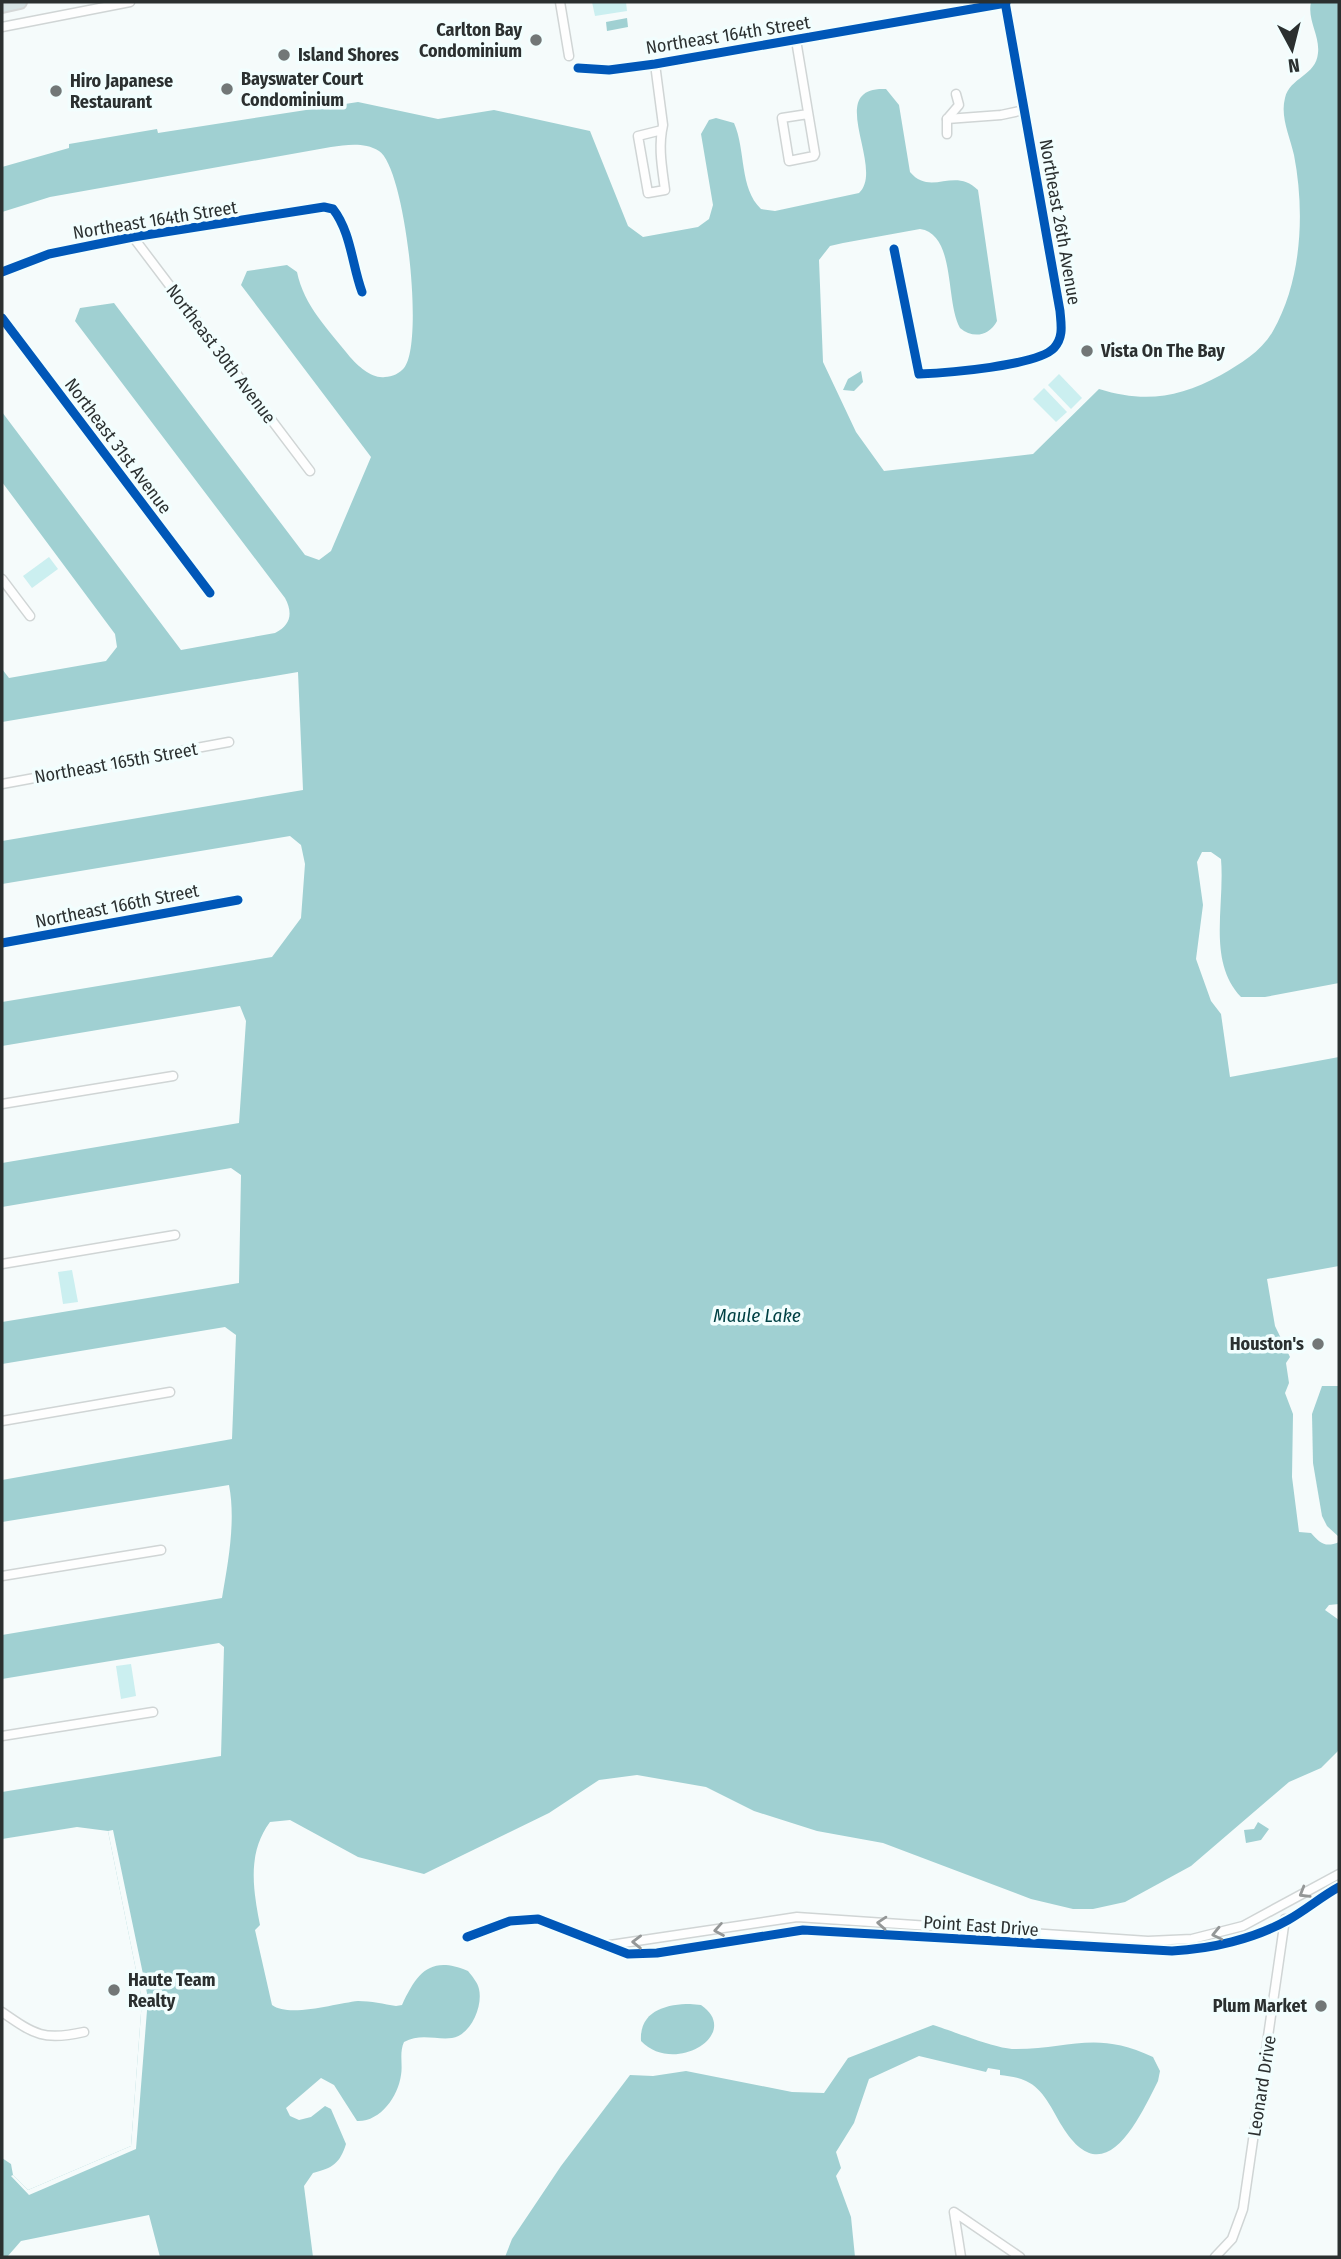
<svg xmlns="http://www.w3.org/2000/svg" width="1341" height="2259" viewBox="0 0 1341 2259" font-family="'Fira Sans Condensed',sans-serif">
  <style>
    .pitch { fill: #cbeff0 }
    .water { fill: #a0d0d2 }
    .pier { fill: #f5fbfb }
    .lines { fill: none; stroke-linecap: round; stroke-linejoin: round }
    .street-casing { stroke: #d0d5d5; stroke-width: 11 }
    .primary-casing { stroke: #d5d8d8; stroke-width: 16 }
    .street { stroke: #fefefe; stroke-width: 8 }
    .primary { stroke: #d6e3e4; stroke-width: 12 }
    .cycleway-casing { stroke: #f2fefe; stroke-width: 13 }
    .cycleway { stroke: #0057b8; stroke-width: 9 }
    .oneway { stroke: #949797 }
    .poi-dot { fill: #727777; stroke: #f2fefe; stroke-width: 2.5 }
    .labels { text-anchor: middle; stroke-width: 7; stroke-linejoin: round; paint-order: stroke }
    .poi-label { font-size: 18px; font-weight: bold; fill: #2b3030; stroke: #f2fefe; text-anchor: start }
    .street-label { font-size: 18px; fill: #2b3030; stroke: #f2fefe }
    .water-label { font-size: 19px; font-style: italic; fill: #004144; stroke: #f2fefe }
  </style>
  <rect width="100%" height="100%" fill="#f5fbfb"/>
  <g class="pitch">
    <path d="M 592,2 L 626,2 L 627,11 L 595,16 Z"/>
    <path d="M 1059,374 L 1082,398 L 1071,409 L 1048,385 Z"/>
    <path d="M 1044,388 L 1067,412 L 1056,422 L 1033,399 Z"/>
    <path d="M 49,557 L 58,569 L 32,588 L 23,576 Z"/>
    <path d="M 72,1270 L 78,1302 L 63,1304 L 58,1272 Z"/>
    <path d="M 131,1664 L 136,1696 L 121,1699 L 116,1666 Z"/>
  </g>
  <g class="water">
    <path d="M 1311,2 L 1339,2 L 1339,983 L 1265,997 L 1241,997 C 1207,961 1225,907 1221,859 L 1211,852 L 1202,852 L 1197,862 L 1203,905 L 1196,959 L 1211,1001 L 1221,1014 L 1230,1077 L 1339,1057 L 1339,1266 L 1267,1279 L 1275,1326 L 1290,1357 L 1286,1363 L 1289,1383 L 1285,1393 L 1293,1414 L 1292,1477 L 1299,1532 L 1311,1533 C 1320,1543 1325,1548 1339,1542 L 1339,1604 L 1329,1605 L 1325,1610 L 1339,1620 L 1339,1750 L 1321,1768 L 1289,1782 L 1191,1866 L 1125,1902 L 1093,1909 L 1073,1909 L 1031,1899 L 883,1843 L 817,1831 L 754,1811 L 706,1787 L 637,1775 L 599,1780 L 549,1813 L 424,1874 L 358,1857 L 290,1820 L 270,1822 C 247,1853 253,1889 260,1925 L 255,1930 L 272,2005 C 289,2018 337,2003 358,2001 C 371,2001 384,2004 396,2006 L 402,2005 C 417,1973 430,1955 468,1971 C 472,1976 478,1983 479,1989 C 483,2006 471,2035 452,2038 C 436,2040 420,2033 404,2042 C 399,2053 403,2064 401,2075 C 398,2097 380,2122 357,2121 L 334,2085 L 321,2078 L 286,2108 L 290,2116 L 299,2120 L 311,2117 L 325,2106 L 331,2109 L 346,2144 C 340,2163 333,2168 313,2173 L 304,2186 L 313,2257 L 160,2257 L 149,2215 L 21,2241 L 7,2257 L 2,2257 L 2,2158 L 11,2164 L 13,2175 L 28,2190 L 131,2146 L 142,2000 L 108,1831 L 77,1827 L 2,1839 L 2,1792 L 221,1756 L 224,1647 L 219,1643 L 2,1679 L 2,1635 L 222,1598 C 228,1563 236,1521 229,1485 L 2,1522 L 2,1480 L 232,1439 L 236,1335 L 225,1327 L 2,1364 L 2,1322 L 239,1283 L 241,1175 L 231,1168 L 2,1207 L 2,1163 L 239,1123 L 246,1021 L 240,1006 L 2,1046 L 2,1002 L 272,957 L 301,918 L 305,864 L 301,845 L 290,836 L 2,884 L 2,841 L 303,790 L 298,672 L 2,722 L 2,669 L 9,678 L 106,661 L 117,647 L 115,634 L 2,482 L 2,412 L 181,650 L 275,633 C 291,625 293,613 285,598 L 75,321 L 80,308 L 114,303 L 305,555 L 319,560 L 331,551 L 371,457 L 241,285 L 247,271 L 287,265 L 297,272 C 304,306 328,329 350,357 C 358,366 372,379 385,377 C 392,377 400,373 404,368 C 425,343 405,167 379,151 C 364,142 347,145 331,147 L 50,197 L 2,212 L 2,167 L 69,148 L 69,144 L 157,129 L 158,133 L 358,102 L 438,119 L 494,110 L 590,131 L 628,226 L 643,237 L 698,227 L 709,219 L 713,205 L 701,134 L 709,120 L 716,118 L 734,123 C 746,150 739,188 761,209 L 775,211 L 859,193 C 886,168 823,86 886,89 L 899,105 L 910,172 C 931,197 954,166 978,190 L 997,321 C 989,336 973,339 960,328 C 945,301 956,234 920,229 L 843,243 L 830,246 L 819,260 L 823,362 L 856,432 L 884,471 L 1033,454 L 1099,389 C 1144,403 1179,398 1221,375 C 1240,364 1262,351 1273,331 C 1302,280 1305,212 1294,155 C 1290,137 1280,117 1285,98 C 1290,77 1316,76 1318,53 C 1320,35 1307,20 1311,2 Z"/>
    <path d="M 627,18 L 628,27 L 607,31 L 606,22 Z"/>
    <path d="M 861,371 L 863,382 L 854,391 L 843,390 L 848,379 Z"/>
    <path d="M 1322,1386 L 1339,1386 L 1339,1537 L 1327,1526 L 1322,1516 L 1313,1463 L 1312,1414 Z"/>
    <path d="M 1258,1822 L 1269,1829 L 1261,1840 L 1246,1843 L 1244,1830 L 1254,1829 Z"/>
    <path d="M 690,2004 L 701,2005 C 743,2034 674,2076 641,2041 C 639,2011 666,2004 690,2004 Z"/>
    <path d="M 933,2025 C 953,2031 998,2050 1016,2049 C 1070,2049 1096,2030 1153,2057 L 1160,2071 L 1158,2081 C 1138,2121 1104,2195 1062,2126 C 1052,2110 1044,2089 1026,2081 C 1018,2077 1008,2076 1000,2075 L 1000,2070 L 988,2068 L 986,2072 L 919,2056 L 869,2079 L 854,2123 L 836,2152 L 841,2168 L 836,2176 L 851,2217 L 855,2257 L 505,2257 L 512,2239 L 561,2166 L 630,2075 L 653,2076 L 686,2071 L 792,2092 L 824,2093 L 848,2058 Z"/>
  </g>
  <path class="pier" d="M 113,1830 L 148,1998 L 136,2149 L 29,2195 L 11,2176 L 13,2175 L 28,2190 L 131,2146 L 142,2000 L 108,1831 Z"/>
  <g class="lines">
    <defs>
      <g id="street">
        <path d="M 560,2 L 569,56"/>
        <path d="M 2,27 L 130,2"/>
        <path d="M 796,40 L 815,154 L 814,156 L 789,161 L 782,118 L 808,114"/>
        <path d="M 655,64 L 663,125 C 658,147 662,167 665,190 L 648,193 L 638,136 L 662,130"/>
        <path d="M 578,68 L 609,70 L 655,64 L 1006,3"/>
        <path d="M 947,119 L 1001,115 L 1024,110"/>
        <path d="M 947,134 L 947,119 L 959,105 L 956,94"/>
        <path d="M 133,237 L 310,471"/>
        <path d="M 894,249 L 919,374 C 946,373 1037,366 1054,348 C 1064,337 1061,324 1060,311 L 1005,2"/>
        <path d="M 2,272 L 49,254 L 133,237 L 324,207 L 333,209 C 351,232 352,265 362,292"/>
        <path d="M 2,318 L 210,593"/>
        <path d="M 2,579 L 30,616"/>
        <path d="M 2,784 L 229,742"/>
        <path d="M 2,943 L 238,900"/>
        <path d="M 2,1104 L 173,1076"/>
        <path d="M 2,1264 L 175,1235"/>
        <path d="M 2,1421 L 170,1392"/>
        <path d="M 2,1576 L 161,1550"/>
        <path d="M 2,1736 L 153,1712"/>
        <path d="M 467,1937 L 510,1921 L 538,1919 L 628,1954 L 657,1953 L 803,1930 L 1172,1951 C 1211,1949 1254,1939 1288,1920 C 1306,1910 1322,1896 1339,1887"/>
        <path d="M 610,1945 L 797,1917 L 1148,1941 L 1192,1939 L 1243,1926 L 1339,1874"/>
        <path d="M 2,2012 C 35,2035 44,2041 84,2032"/>
        <path d="M 961,2257 L 954,2212 L 1020,2257"/>
        <path d="M 1215,2257 L 1232,2239 L 1243,2209 L 1285,1919"/>
      </g>
      <path id="primary" d="M 2,6 L 20,2"/>
    </defs>
    <use href="#street" class="street-casing"/>
    <use href="#primary" class="primary-casing"/>
    <use href="#street" class="street"/>
    <use href="#primary" class="primary"/>
    <defs>
      <g id="cycleway">
        <path d="M 578,68 L 609,70 L 655,64 L 1006,3"/>
        <path d="M 894,249 L 919,374 C 946,373 1037,366 1054,348 C 1064,337 1061,324 1060,311 L 1005,2"/>
        <path d="M 2,272 L 49,254 L 133,237 L 324,207 L 333,209 C 351,232 352,265 362,292"/>
        <path d="M 2,318 L 210,593"/>
        <path d="M 2,943 L 238,900"/>
        <path d="M 467,1937 L 510,1921 L 538,1919 L 628,1954 L 657,1953 L 803,1930 L 1172,1951 C 1211,1949 1254,1939 1288,1920 C 1306,1910 1322,1896 1339,1887"/>
      </g>
    </defs>
    <use href="#cycleway" class="cycleway-casing"/>
    <use href="#cycleway" class="cycleway"/>
  </g>
  <defs><path id="oneway-chevron" d="M-2-3.5L2.5 0L-2 3.5" fill="none" stroke-width="1.6" stroke-linecap="round" stroke-linejoin="round" transform="scale(1.75)"/></defs>
  <g class="oneway">
    <use href="#oneway-chevron" transform="translate(1304 1893) rotate(149)"/>
    <use href="#oneway-chevron" transform="translate(882 1923) rotate(-176)"/>
    <use href="#oneway-chevron" transform="translate(719 1930) rotate(170)"/>
    <use href="#oneway-chevron" transform="translate(1217 1934) rotate(167)"/>
    <use href="#oneway-chevron" transform="translate(637 1942) rotate(-179)"/>
  </g>
  <g class="poi-dot">
    <circle cx="536" cy="40" r="7"/>
    <circle cx="284" cy="55" r="7"/>
    <circle cx="227" cy="89" r="7"/>
    <circle cx="56" cy="91" r="7"/>
    <circle cx="1087" cy="351" r="7"/>
    <circle cx="1318" cy="1344" r="7"/>
    <circle cx="114" cy="1990" r="7"/>
    <circle cx="1321" cy="2006" r="7"/>
  </g>
  <g class="labels">
    <g class="poi-label">
      <text x="522" y="36" text-anchor="end">Carlton Bay<tspan x="522" dy="21">Condominium</tspan></text>
      <text x="298" y="61">Island Shores</text>
      <text x="241" y="85">Bayswater Court<tspan x="241" dy="21">Condominium</tspan></text>
      <text x="70" y="87">Hiro Japanese<tspan x="70" dy="21">Restaurant</tspan></text>
      <text x="1101" y="357">Vista On The Bay</text>
      <text x="1304" y="1350" text-anchor="end">Houston's</text>
      <text x="128" y="1986">Haute Team<tspan x="128" dy="21">Realty</tspan></text>
      <text x="1307" y="2012" text-anchor="end">Plum Market</text>
    </g>
    <g class="street-label">
      <text transform="translate(728 35) rotate(-9)" y="6">Northeast 164th Street</text>
      <text transform="translate(155 220) rotate(-9)" y="6">Northeast 164th Street</text>
      <text transform="translate(1060 222) rotate(80)" y="6">Northeast 26th Avenue</text>
      <text transform="translate(221 354) rotate(53)" y="6">Northeast 30th Avenue</text>
      <text transform="translate(118 446) rotate(53)" y="6">Northeast 31st Avenue</text>
      <text transform="translate(116 763) rotate(-10)" y="6">Northeast 165th Street</text>
      <text transform="translate(117 906) rotate(-11)" y="6">Northeast 166th Street</text>
      <text transform="translate(981 1926) rotate(4)" y="6">Point East Drive</text>
      <text transform="translate(1262 2086) rotate(-81)" y="6">Leonard Drive</text>
    </g>
    <g class="water-label">
      <text x="757" y="1322">Maule Lake</text>
    </g>
  </g>
  <rect width="1341" height="2259" fill="none" stroke="#2b3030" stroke-width="7"/>
  <g transform="translate(1292 49) rotate(173)" stroke="#f2fefe" stroke-width="5" paint-order="stroke">
  <path d="M0-5L12 26L0 18L-12 26Z" fill="#2b3030"/>
  <text y="-10" font-size="19" font-weight="bold" text-anchor="middle" fill="#2b3030">N</text>
  </g>
</svg>
